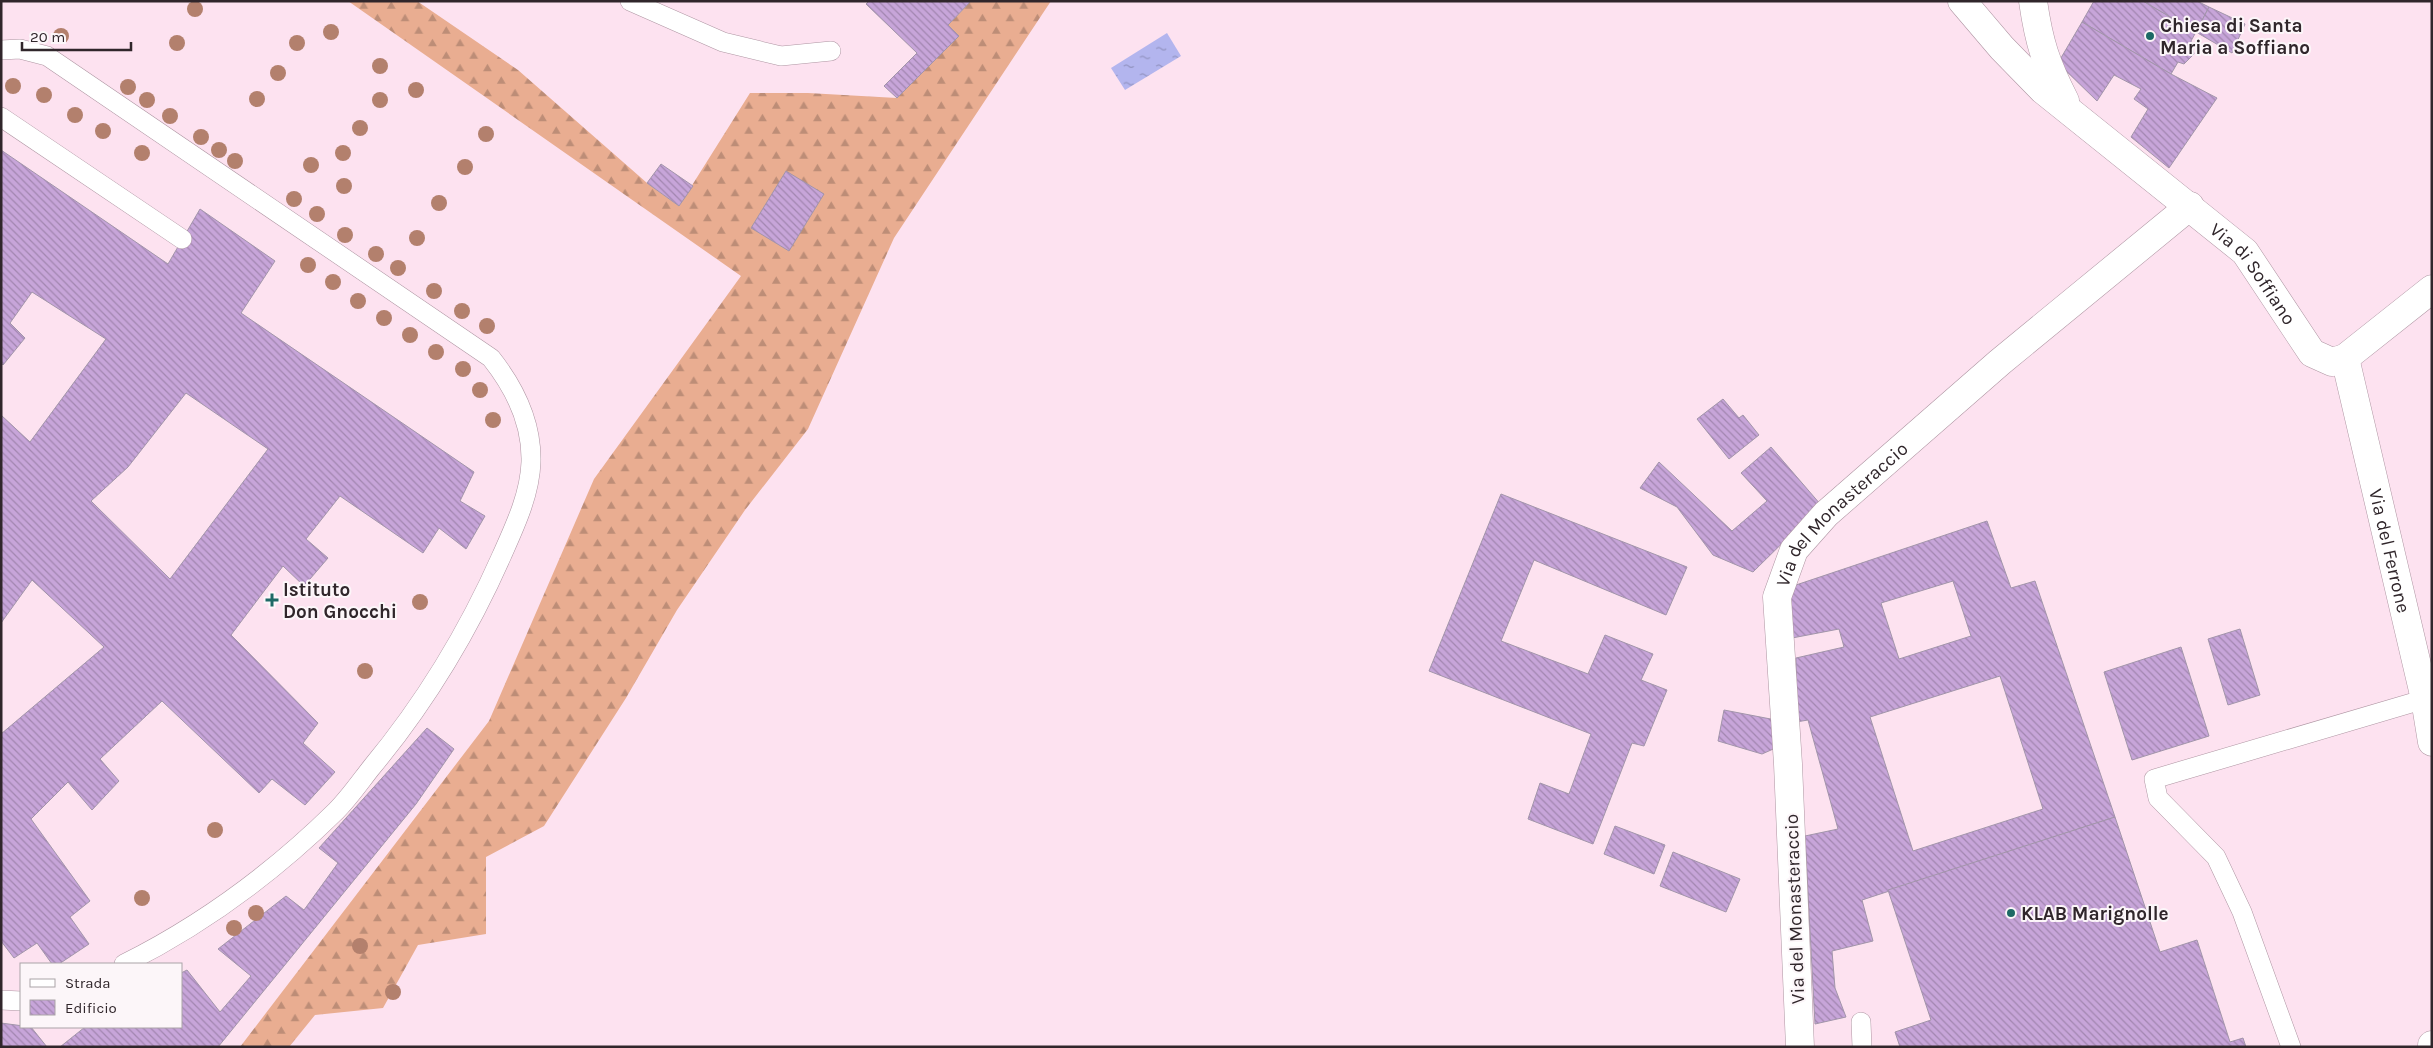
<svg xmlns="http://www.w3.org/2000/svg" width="2433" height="1048" viewBox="0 0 2433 1048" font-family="Karla,sans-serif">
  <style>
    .forest { fill: url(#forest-firs) }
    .water { fill: url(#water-ripples) }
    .building { fill: url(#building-back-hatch); stroke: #a295aa; fill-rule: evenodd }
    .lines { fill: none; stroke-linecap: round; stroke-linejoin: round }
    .service-casing { stroke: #ae95a2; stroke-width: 20 }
    .minor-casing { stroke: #ae95a2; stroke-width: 29 }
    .service { stroke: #fff; stroke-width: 19 }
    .minor { stroke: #fff; stroke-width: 28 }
    .tree { fill: #b3806d }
    .poi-dot { fill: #1d6966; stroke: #fcf6f9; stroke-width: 2 }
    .labels { text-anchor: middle; stroke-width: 4; stroke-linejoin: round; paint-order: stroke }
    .poi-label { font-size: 19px; font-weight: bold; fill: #30262b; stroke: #fcf6f9; text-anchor: start }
    .street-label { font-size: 19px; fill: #30262b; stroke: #fcf6f9 }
  </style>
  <defs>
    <pattern id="forest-firs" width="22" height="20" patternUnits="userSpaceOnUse" patternTransform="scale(1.25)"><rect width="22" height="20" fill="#e9ad91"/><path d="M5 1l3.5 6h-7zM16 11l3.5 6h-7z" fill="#bd8d77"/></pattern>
    <pattern id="water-ripples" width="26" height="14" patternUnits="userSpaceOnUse" patternTransform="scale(1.25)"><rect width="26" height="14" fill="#b3b5ee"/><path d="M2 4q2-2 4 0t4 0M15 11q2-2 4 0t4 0" fill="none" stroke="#9293c1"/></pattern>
    <pattern id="building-back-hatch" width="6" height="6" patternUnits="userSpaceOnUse" patternTransform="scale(1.25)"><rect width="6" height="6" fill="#c7a5d9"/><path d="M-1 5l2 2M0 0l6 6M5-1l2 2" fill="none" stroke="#a286b0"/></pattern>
  </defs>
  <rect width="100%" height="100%" fill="#fde2f0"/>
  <path class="forest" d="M 348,1 L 417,1 L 518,70 L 647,183 L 679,206 L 750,93 L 808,93 L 897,98 L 958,36 L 948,25 L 971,1 L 1051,1 L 894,238 L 808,429 L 745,510 L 677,610 L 626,698 L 544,826 L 486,857 L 486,934 L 418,945 L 383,1008 L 315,1015 L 289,1047 L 240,1047 L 489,721 L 594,479 L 741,276 Z"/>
  <path class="water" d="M 1167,33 L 1181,56 L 1125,90 L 1111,68 Z"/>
  <g class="building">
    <path d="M 869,1 L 971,1 L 948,25 L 959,36 L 897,98 L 884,86 L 917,53 L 866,4 Z"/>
    <path d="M 2094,1 L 2143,1 L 2196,32 L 2191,41 L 2194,54 L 2184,64 L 2178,62 L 2171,74 L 2082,22 Z"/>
    <path d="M 2143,1 L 2197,1 L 2209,7 L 2196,32 Z"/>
    <path d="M 2209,7 L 2245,24 L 2232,53 L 2196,32 Z"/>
    <path d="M 2082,22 L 2171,74 L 2217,98 L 2169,168 L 2131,137 L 2148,109 L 2134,99 L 2141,89 L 2114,75 L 2097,101 L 2058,63 Z"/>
    <path d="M 1,150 L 168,264 L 200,209 L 275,261 L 241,313 L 474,472 L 460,501 L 485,516 L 466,549 L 439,528 L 423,553 L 340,496 L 306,539 L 328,558 L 304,586 L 283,566 L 231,635 L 318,723 L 303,743 L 335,772 L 305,805 L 272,779 L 259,793 L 162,701 L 100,759 L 119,781 L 92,810 L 68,782 L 31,819 L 90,901 L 70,917 L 89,944 L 59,964 L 52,964 L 37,943 L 14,958 L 1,941 L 1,734 L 104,647 L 32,580 L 1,623 L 1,415 L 30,442 L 106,339 L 32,292 L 10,323 L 25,338 L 3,365 L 1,363 ZM 186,393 L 268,449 L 170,579 L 91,501 L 128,467 Z"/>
    <path d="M 661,164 L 693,186 L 679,206 L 647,183 Z"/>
    <path d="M 786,171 L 824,194 L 789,251 L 751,228 Z"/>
    <path d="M 1723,399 L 1739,418 L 1743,415 L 1759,435 L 1729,459 L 1697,419 Z"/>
    <path d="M 1771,447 L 1821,505 L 1753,572 L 1713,555 L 1677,507 L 1640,488 L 1659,462 L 1732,531 L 1767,501 L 1741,473 Z"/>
    <path d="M 1501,494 L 1687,567 L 1666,615 L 1534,560 L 1501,641 L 1588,674 L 1605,635 L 1653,654 L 1641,680 L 1667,690 L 1644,746 L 1632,743 L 1593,844 L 1528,819 L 1540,783 L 1569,794 L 1591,734 L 1429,671 Z"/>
    <path d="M 1987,521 L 2011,588 L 2035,581 L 2115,817 L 1862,900 L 1873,941 L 1832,951 L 1835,988 L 1846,1017 L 1815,1024 L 1805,836 L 1838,829 L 1808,720 L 1796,722 L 1796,658 L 1844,647 L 1839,629 L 1792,638 L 1790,587 ZM 1953,581 L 1971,636 L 1899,659 L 1881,603 ZM 2000,676 L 2043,809 L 1913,851 L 1870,717 Z"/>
    <path d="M 2240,629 L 2260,695 L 2228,705 L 2208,639 Z"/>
    <path d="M 2181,647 L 2209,736 L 2132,760 L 2104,672 Z"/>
    <path d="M 1724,710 L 1781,721 L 1780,746 L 1762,754 L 1718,741 Z"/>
    <path d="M 427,728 L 454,749 L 416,804 L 218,1047 L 60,1047 L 85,1027 L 181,1027 L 181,973 L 187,970 L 220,1012 L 251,976 L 218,949 L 286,896 L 304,910 L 338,863 L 319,848 Z"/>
    <path d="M 2115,817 L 2160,952 L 2197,940 L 2230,1042 L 2243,1038 L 2246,1047 L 1900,1047 L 1895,1032 L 1931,1020 L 1888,890 Z"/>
    <path d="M 1615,826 L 1665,845 L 1654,874 L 1604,854 Z"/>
    <path d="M 1673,852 L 1740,879 L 1726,912 L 1660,886 Z"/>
    <path d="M 1,1023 L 31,1027 L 47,1047 L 1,1047 Z"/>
  </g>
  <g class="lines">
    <defs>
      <g id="service">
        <path d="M 630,1 L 723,42 L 781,56 L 831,51"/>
        <path d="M 1,50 L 20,49 L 47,56 L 491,358 C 514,387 532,423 531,462 C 530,494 515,526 502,555 C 468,632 425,703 371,768 C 360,782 349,798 336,811 C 274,872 202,925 124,964"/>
        <path d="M 1,117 L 182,239"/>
        <path d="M 1,1000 L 21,1001"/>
        <path d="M 1861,1022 L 1862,1047"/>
        <path d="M 2291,1047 L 2242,912 L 2216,857 L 2158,798 L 2154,779 L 2425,699"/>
      </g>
      <g id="minor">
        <path id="s1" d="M 1962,1 L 2002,48 L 2043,90 L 2245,252 L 2312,353 L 2332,362 L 2345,358 L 2432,289"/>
        <path d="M 2033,1 C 2039,43 2046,64 2065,101"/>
        <path id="s2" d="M 2345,358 L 2425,699 L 2432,742"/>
        <path id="s3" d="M 1800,1047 L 1788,764 L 1777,597 L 1794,550 L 1826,514 L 2000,362 L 2190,206"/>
        <path d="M 2432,1047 L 2432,1045"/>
      </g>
    </defs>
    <use href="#service" class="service-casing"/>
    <use href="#minor" class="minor-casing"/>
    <use href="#service" class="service"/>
    <use href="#minor" class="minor"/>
  </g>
  <g class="tree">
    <circle cx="195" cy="9" r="8"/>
    <circle cx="331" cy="32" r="8"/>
    <circle cx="61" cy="36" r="8"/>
    <circle cx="177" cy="43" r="8"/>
    <circle cx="297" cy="43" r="8"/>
    <circle cx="380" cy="66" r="8"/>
    <circle cx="278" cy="73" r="8"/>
    <circle cx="13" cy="86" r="8"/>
    <circle cx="128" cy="87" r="8"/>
    <circle cx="416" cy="90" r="8"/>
    <circle cx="44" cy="95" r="8"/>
    <circle cx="257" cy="99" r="8"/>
    <circle cx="147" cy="100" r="8"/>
    <circle cx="380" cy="100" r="8"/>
    <circle cx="75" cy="115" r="8"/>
    <circle cx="170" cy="116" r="8"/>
    <circle cx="360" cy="128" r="8"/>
    <circle cx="103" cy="131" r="8"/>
    <circle cx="486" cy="134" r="8"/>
    <circle cx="201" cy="137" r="8"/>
    <circle cx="219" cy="150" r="8"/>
    <circle cx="142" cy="153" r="8"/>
    <circle cx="343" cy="153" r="8"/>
    <circle cx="235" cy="161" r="8"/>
    <circle cx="311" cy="165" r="8"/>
    <circle cx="465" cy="167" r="8"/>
    <circle cx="344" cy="186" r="8"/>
    <circle cx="294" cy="199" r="8"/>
    <circle cx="439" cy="203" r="8"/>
    <circle cx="317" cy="214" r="8"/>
    <circle cx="345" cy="235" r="8"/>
    <circle cx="417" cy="238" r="8"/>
    <circle cx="376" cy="254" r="8"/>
    <circle cx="308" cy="265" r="8"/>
    <circle cx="398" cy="268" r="8"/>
    <circle cx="333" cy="282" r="8"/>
    <circle cx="434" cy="291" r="8"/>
    <circle cx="358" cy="301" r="8"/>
    <circle cx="462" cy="311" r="8"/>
    <circle cx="384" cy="318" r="8"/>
    <circle cx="487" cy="326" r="8"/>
    <circle cx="410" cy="335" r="8"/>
    <circle cx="436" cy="352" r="8"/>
    <circle cx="463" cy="369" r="8"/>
    <circle cx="480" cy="390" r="8"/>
    <circle cx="493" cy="420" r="8"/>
    <circle cx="420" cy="602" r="8"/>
    <circle cx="365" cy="671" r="8"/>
    <circle cx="215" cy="830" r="8"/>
    <circle cx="142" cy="898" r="8"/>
    <circle cx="256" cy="913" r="8"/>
    <circle cx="234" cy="928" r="8"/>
    <circle cx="360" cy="946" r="8"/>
    <circle cx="393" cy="992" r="8"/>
  </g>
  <g class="poi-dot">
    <circle cx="2150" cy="36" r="5"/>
    <path d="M269.5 592.5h5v5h5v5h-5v5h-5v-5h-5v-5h5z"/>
    <circle cx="2011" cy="913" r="5"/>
  </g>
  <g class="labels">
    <g class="poi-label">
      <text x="2160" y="32">Chiesa di Santa<tspan x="2160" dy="22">Maria a Soffiano</tspan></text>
      <text x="283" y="596">Istituto<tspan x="283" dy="22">Don Gnocchi</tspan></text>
      <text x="2021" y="920">KLAB Marignolle</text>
    </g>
    <g class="street-label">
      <text dy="7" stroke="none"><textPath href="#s1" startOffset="401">Via di Soffiano</textPath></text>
      <text dy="7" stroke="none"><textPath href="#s3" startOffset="558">Via del Monasteraccio</textPath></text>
      <text dy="7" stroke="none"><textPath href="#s2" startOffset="198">Via del Ferrone</textPath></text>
      <text transform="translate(1794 909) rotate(-92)" y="7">Via del Monasteraccio</text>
    </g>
  </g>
  <rect width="2433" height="1048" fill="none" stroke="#30262b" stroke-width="5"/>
  <rect x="20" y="963" width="162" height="65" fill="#fcf6f9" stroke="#aaa3a7"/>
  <rect x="30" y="979" width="25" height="8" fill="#ffffff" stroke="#aaa3a7"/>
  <text x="65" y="988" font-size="15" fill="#30262b">Strada</text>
  <rect x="30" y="1000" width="25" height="15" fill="url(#building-back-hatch)" stroke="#aaa3a7"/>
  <text x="65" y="1013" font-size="15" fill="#30262b">Edificio</text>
  <path d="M22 42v8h109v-8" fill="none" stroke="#30262b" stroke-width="2.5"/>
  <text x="30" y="42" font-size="15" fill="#30262b" stroke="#fcf6f9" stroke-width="4" paint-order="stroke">20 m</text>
</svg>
